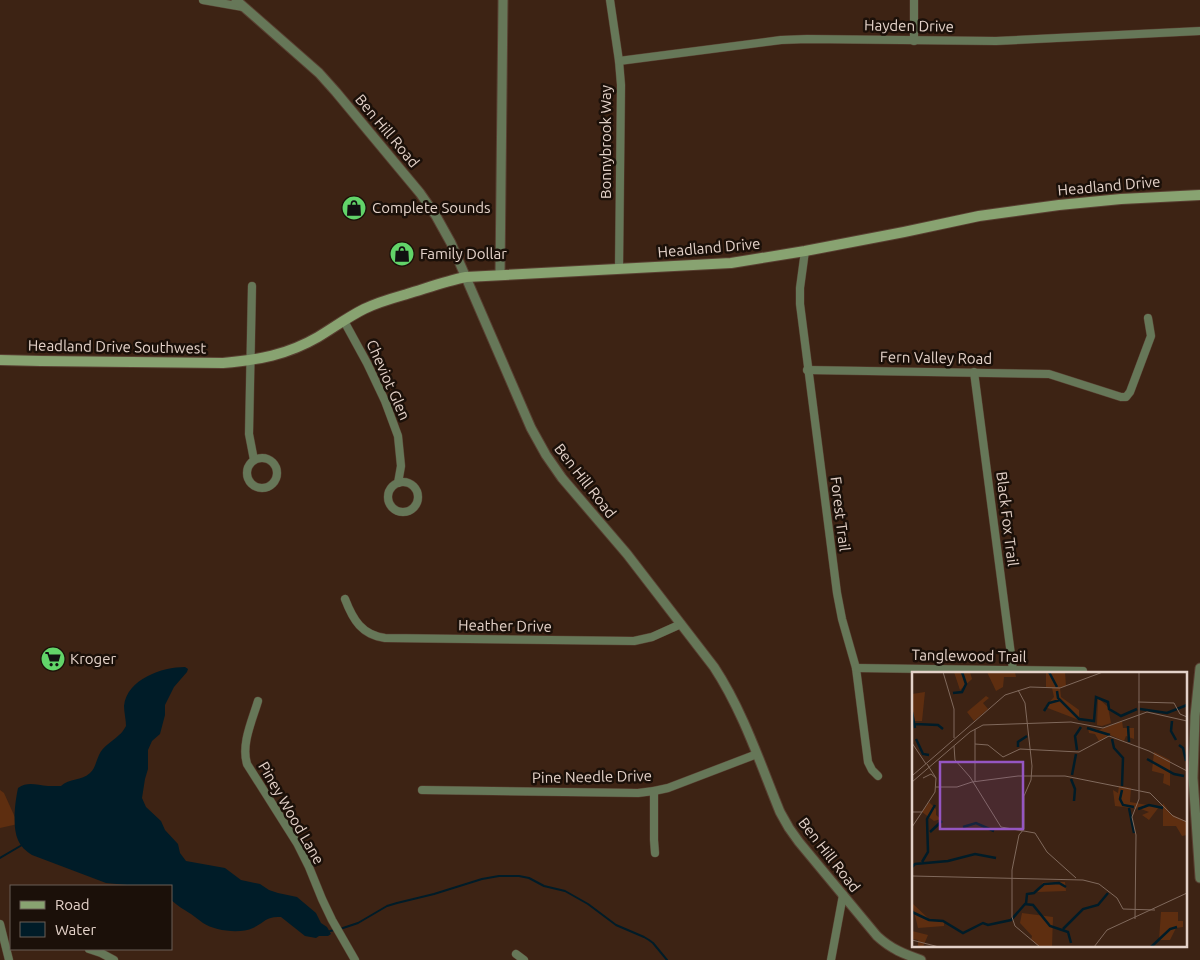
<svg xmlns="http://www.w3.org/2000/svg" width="1200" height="960" viewBox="0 0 1200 960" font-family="Ubuntu,sans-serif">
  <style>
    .green { fill: #5e2e10 }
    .water { fill: #001c28 }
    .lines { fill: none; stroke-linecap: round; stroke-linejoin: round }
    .stream { stroke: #001c28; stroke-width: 2 }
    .minor-casing { stroke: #583f31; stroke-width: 9 }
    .tertiary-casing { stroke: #583f31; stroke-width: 11 }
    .secondary-casing { stroke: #583f31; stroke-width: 12 }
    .minor { stroke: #667758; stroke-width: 8 }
    .tertiary { stroke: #667758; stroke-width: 9 }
    .secondary { stroke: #88a371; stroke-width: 10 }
    .labels { text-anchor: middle; stroke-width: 5; stroke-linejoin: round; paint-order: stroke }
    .street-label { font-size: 15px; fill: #e4d2c9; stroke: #1b1009 }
    .poi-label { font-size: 15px; fill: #e4d2c9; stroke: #1b1009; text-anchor: start }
    .inset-river { fill: none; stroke: #001c28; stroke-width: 2.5 }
    .inset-road { fill: none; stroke: #80695c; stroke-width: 1 }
    .view { fill: #9556c2; fill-opacity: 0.15; stroke: #9556c2; stroke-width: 2.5 }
    .inset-edge { fill: none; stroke: #e4d2c9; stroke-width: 2.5 }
  </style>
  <rect width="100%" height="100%" fill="#3d2314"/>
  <path class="green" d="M 0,790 L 4,793 L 18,824 L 0,828 Z"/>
  <path class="water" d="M 185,667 L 188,669 L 187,672 L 174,687 L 165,705 L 165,715 L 160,734 L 152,741 L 148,750 L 148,769 L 145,779 L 142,798 L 146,807 L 161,821 L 165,830 L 178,844 L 180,853 L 186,861 L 225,868 L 241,880 L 260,884 L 269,890 L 278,893 L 297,897 L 316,913 L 321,923 L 327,927 L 331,934 L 328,936 L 319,936 L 316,938 L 305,936 L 281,917 C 266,916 265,922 253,928 C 240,934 215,931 203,923 C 199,920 195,917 191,914 C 183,909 178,906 171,900 L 171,886 L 138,886 L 106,883 L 32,855 C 26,851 21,847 18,840 C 12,827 15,802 18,788 C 28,781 36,785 48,786 C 52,786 56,786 61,786 C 69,778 82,781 90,773 C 95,769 96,761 99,755 C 103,746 112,742 119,735 C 122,733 124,729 126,726 C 126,720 124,712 124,706 C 127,679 162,667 185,667 Z"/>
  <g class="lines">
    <g class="stream">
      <path d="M 0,858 L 22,845"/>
      <path d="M 340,929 L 358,923 L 387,906 L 397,903 L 434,894 L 482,879 L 499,876 L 519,876 L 529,878 L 544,886 L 565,891 L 588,904 L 616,925 L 644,937 L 649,940 L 653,943 L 667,960"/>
      <path d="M 330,931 L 335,930"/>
    </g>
    <defs>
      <g id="minor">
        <path d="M 203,0 L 243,7"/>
        <path d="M 610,0 L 619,61 L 621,85 L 619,269"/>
        <path d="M 914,41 L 914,0"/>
        <path d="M 619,61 L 781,40 L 807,39 L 996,41 L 1200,31"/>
        <path d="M 805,251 L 800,288 L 800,304 L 837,593 L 842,619 L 856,668 L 868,762 L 872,770 L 878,776"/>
        <path d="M 252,286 L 249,434 L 254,460"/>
        <path d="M 344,321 L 367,363 L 385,401 L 398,436 L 401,466 L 398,483"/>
        <path d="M 807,370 L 1049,374 L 1121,397 L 1126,397 L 1130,392 L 1151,336 L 1148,318"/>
        <path d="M 974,372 L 1013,670"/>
        <circle cx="262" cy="473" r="15"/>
        <circle cx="403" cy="497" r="15"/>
        <path d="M 345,599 C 353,620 362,635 385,638 L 634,641 L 652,637 L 681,624"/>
        <path d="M 856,668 L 1083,671"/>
        <path d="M 258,701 C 252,721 241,744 247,764 L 297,843 L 309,867 L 322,899 L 332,920 L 355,960"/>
        <path d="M 422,790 L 638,793 L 654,791 L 668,788 L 757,754"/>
        <path d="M 654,791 L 654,840 L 655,853"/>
        <path d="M 0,924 L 9,960"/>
        <path d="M 89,949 L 101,953 L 114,960"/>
        <path d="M 516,954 L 524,960"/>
        <path d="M 831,960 L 843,895"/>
      </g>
      <g id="tertiary">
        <path d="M 236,0 L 319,73 L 336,92 L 420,193 L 436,216 L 451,243 L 531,428 L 546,455 L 562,478 L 627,554 L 714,667 C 743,711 760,763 780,812 L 789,828 L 799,842 L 877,936 C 891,949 904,954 921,960"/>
        <path d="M 500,275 L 503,0"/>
        <path d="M 1200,668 L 1195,716 L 1193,778 L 1200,878"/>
      </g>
      <path id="secondary" d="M 0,360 L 41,361 L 223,363 C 258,360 287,355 318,337 C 333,328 348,317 364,309 C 378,302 393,298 407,294 C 427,288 446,281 466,277 L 731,263 L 805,251 L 904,232 L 979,216 L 1059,205 L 1121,199 L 1200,195"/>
    </defs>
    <use href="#minor" class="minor-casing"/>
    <use href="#tertiary" class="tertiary-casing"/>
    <use href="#secondary" class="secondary-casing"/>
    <use href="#minor" class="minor"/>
    <use href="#tertiary" class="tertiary"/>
    <use href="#secondary" class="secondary"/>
  </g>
  <defs>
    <symbol id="shop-disc" viewBox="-11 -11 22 22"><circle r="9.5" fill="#62d469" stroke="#1b1009"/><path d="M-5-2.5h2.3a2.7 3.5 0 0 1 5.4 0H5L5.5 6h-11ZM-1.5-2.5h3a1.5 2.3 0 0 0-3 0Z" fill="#111"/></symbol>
    <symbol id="supermarket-disc" viewBox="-11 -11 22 22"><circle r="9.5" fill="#62d469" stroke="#1b1009"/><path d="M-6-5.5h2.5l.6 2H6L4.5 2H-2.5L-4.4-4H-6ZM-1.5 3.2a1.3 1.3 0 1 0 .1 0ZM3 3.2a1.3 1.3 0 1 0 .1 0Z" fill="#111"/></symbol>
  </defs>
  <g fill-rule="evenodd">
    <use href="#shop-disc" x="340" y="194" width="28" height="28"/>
    <use href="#shop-disc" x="388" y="240" width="28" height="28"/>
    <use href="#supermarket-disc" x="39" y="645" width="28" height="28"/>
  </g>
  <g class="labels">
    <g class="street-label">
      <text transform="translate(909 26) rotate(1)" y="5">Hayden Drive</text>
      <text transform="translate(387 131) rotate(50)" y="5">Ben Hill Road</text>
      <text transform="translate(606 142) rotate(-90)" y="5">Bonnybrook Way</text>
      <text transform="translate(1109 186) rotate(-5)" y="5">Headland Drive</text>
      <text transform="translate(709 248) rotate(-5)" y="5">Headland Drive</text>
      <text transform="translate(117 347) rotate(1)" y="5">Headland Drive Southwest</text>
      <text transform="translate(936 358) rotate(1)" y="5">Fern Valley Road</text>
      <text transform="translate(388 380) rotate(66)" y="5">Cheviot Glen</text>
      <text transform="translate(585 481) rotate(52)" y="5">Ben Hill Road</text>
      <text transform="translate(840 514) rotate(83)" y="5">Forest Trail</text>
      <text transform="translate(1007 519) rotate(83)" y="5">Black Fox Trail</text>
      <text transform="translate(505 626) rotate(1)" y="5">Heather Drive</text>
      <text transform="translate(969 656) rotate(1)" y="5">Tanglewood Trail</text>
      <text transform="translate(592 777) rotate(-1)" y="5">Pine Needle Drive</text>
      <text transform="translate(291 813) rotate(60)" y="5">Piney Wood Lane</text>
      <text transform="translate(829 855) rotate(52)" y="5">Ben Hill Road</text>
    </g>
    <g class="poi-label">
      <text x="372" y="213">Complete Sounds</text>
      <text x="420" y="259">Family Dollar</text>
      <text x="70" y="664">Kroger</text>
    </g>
  </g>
  <g transform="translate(912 672)">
    <rect width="275" height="275" fill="#3d2314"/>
    <path d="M 58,0 L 60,7 L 48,18 L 42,0 ZM 103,0 L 104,5 L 92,5 L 91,15 L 84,19 L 75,0 ZM 134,0 L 153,0 L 154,14 L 148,16 L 149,25 L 167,38 L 167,48 L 133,35 L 142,25 L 140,16 L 134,16 ZM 13,20 L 10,49 L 0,49 L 0,22 ZM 74,24 L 77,26 L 71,31 L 76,37 L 62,49 L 55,40 ZM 186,26 L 196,35 L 199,51 L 190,54 L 185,53 ZM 210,49 L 211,56 L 222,56 L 222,67 L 214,64 L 212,69 L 198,63 L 187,69 L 183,62 L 177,61 L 176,56 L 187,58 ZM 242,80 L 258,88 L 258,114 L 251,111 L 252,102 L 240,99 ZM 207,114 L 219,116 L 218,130 L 247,135 L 237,148 L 230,143 L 237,140 L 229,137 L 203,134 L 201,118 L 206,121 ZM 17,130 L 24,137 L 24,143 L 29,147 L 22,149 L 10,140 ZM 251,131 L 259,142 L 274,149 L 275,163 L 270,164 L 264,154 L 251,154 ZM 131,210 L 153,210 L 154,219 L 125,220 ZM 0,231 L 18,248 L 32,249 L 32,254 L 6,256 ZM 249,240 L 266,240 L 266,249 L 271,249 L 271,255 L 264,256 L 258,268 L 247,268 ZM 110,241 L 141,245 L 140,275 L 128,275 L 119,268 L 120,264 L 108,251 ZM 0,259 L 16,263 L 11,275 L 6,275 L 6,268 L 0,267 Z" fill="#5e2e10"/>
    <path class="inset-river" d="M 137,0 L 145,15M 145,19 L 146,26 L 167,47 L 182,49 L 184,25 L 196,30 L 197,37 L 209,44 L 225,37M 41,21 L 50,20 L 54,12 L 50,0M 228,37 L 255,41 L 275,33M 132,39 L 137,31 L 148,28M 0,40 L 3,56M 260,49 L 259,59 L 264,68M 3,52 L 26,53 L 31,57M 216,54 L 217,70M 175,56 L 198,63M 4,67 L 11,82 L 17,83M 200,67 L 202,76 L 211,86 L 210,114M 267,73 L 271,76 L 274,89M 106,75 L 106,70 L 115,64M 165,78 L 163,64 L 169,55M 235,87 L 262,102 L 272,104M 160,103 L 164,82M 159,107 L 163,117 L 162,129M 210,118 L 208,127 L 211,133 L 222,135M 217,136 L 222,161M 226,137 L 237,133 L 251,136M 51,155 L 64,151 L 82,159M 18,160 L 30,149M 10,190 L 16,180 L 15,147 L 23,133M 0,195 L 3,192 L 36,189 L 63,182 L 84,186M 114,232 L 115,222 L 122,221 L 132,212 L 147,211 L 154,215M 0,240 L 17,248 L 31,249 L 51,261 L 71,251 L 76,253 L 99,248 L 113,232 L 121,233 L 138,254 L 156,260 L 159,271M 151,257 L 171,237 L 186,233 L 196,221M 239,275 L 258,257 L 265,255"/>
    <path class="inset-road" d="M 31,0 L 42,37 L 42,66M 106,18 L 113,31 L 120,94 L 119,108 L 112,124 L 112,157 L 107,163 L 100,198 L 100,245 L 103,254 L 128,275M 226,30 L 262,31 L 268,42 L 275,45M 0,71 L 14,92M 63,72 L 76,73 L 91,85 L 108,77 L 167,80 L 197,64 L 237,79 L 275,99M 42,74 L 43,88 L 58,105 L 89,155 L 123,161 L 135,180 L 164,206M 1,103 L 93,23 L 118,15 L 148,16 L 191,0M 11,106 L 19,102 L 24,106M 63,109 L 63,57M 0,110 L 58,60 L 71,53 L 159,50 L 191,56 L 235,40 L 275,49M 24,115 L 45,115 L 60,110 L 106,104 L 153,104 L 238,121 L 261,144 L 275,150M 0,140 L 10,140 L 23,120 L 24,106 L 15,92M 0,155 L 10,140M 0,204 L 171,208 L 187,212 L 205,226 L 211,237 L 243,238M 223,247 L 224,163 L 220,145 L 227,127 L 227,0M 0,268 L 27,275M 182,275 L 195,258 L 275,221"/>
    <path class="view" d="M 28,90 L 111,90 L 111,157 L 28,157 Z"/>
    <rect width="275" height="275" class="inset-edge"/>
  </g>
  <rect x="10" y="885" width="162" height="65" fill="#1b1009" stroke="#6b5e56"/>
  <rect x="20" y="901" width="25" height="8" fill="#88a371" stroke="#6b5e56"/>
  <text x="55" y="910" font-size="15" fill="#e4d2c9">Road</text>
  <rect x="20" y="922" width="25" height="15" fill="#001c28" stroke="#6b5e56"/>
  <text x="55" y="935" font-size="15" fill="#e4d2c9">Water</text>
</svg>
